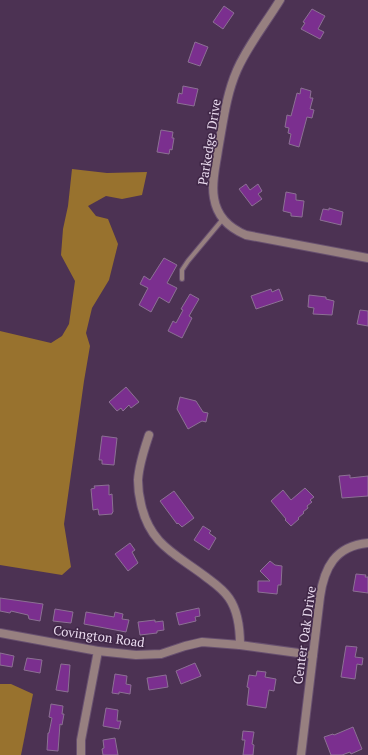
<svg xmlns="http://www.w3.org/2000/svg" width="368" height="755" viewBox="0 0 368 755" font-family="'PT Serif',serif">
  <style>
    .forest { fill: #98722e }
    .building { fill: #7b2f8f; stroke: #8c7094 }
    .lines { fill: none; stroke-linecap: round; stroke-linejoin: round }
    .lane-casing { stroke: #68506f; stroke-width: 6 }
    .street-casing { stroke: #68506f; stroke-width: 10 }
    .lane { stroke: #978080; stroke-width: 4 }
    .street { stroke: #978080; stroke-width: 8 }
    .labels { text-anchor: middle; stroke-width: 3.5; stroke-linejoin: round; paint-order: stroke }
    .street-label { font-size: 13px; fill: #e8d9ed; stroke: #412848 }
  </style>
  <rect width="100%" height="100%" fill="#4c3253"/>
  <g class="forest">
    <path d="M 72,169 L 107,173 L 147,172 L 142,195 L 122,199 L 106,196 L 88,206 L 96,216 L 108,219 L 118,244 L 109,280 L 92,308 L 86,333 L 90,346 L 84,381 L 64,524 L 71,567 L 62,575 L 0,565 L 0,331 L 51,343 L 62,336 L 69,324 L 75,281 L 61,255 L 63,229 L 68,206 Z"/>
    <path d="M 0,684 L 11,684 L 33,694 L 21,755 L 0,755 Z"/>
  </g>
  <g class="building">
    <path d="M 224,6 L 234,13 L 223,29 L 213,22 Z"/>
    <path d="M 312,9 L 325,16 L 318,29 L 324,32 L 320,39 L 301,29 L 305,23 L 303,22 Z"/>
    <path d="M 195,42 L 208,47 L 200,66 L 188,62 Z"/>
    <path d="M 183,86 L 198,89 L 194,106 L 177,103 L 179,93 L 182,94 Z"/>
    <path d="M 301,88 L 311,91 L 310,98 L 313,98 L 310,109 L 314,110 L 312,118 L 307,117 L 299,147 L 289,144 L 291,134 L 288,133 L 289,128 L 285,127 L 287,115 L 291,116 L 297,93 L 300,94 Z"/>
    <path d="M 161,130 L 173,132 L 172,138 L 174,138 L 172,150 L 170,149 L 169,154 L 157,152 Z"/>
    <path d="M 246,184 L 250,190 L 258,184 L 262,191 L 258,194 L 262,199 L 252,206 L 239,189 Z"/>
    <path d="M 286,192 L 296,194 L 296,200 L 304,201 L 302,217 L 291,216 L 291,213 L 283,211 Z"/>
    <path d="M 329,208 L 343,212 L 341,225 L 320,220 L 323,209 L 329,210 Z"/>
    <path d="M 164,258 L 177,265 L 167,283 L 177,288 L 169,303 L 159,297 L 151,312 L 139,305 L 148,288 L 140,284 L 144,276 L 150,280 Z"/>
    <path d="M 271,289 L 272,292 L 279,289 L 283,300 L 256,309 L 251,296 Z"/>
    <path d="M 190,294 L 199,299 L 189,316 L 192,318 L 182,338 L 168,331 L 173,321 L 176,323 L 183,310 L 181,309 Z"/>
    <path d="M 309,295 L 326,297 L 326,299 L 334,301 L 332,315 L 313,314 L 314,308 L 308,307 Z"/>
    <path d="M 360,310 L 368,311 L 368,326 L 357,324 Z"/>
    <path d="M 126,387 L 139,402 L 131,408 L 129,405 L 123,411 L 121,408 L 117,411 L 109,402 Z"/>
    <path d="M 180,397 L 196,401 L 203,412 L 208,413 L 206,422 L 202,421 L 188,429 L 177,409 Z"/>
    <path d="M 102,436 L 117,438 L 114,465 L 102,464 L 102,460 L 99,460 Z"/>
    <path d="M 350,475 L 350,478 L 368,476 L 368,496 L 342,498 L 339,476 Z"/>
    <path d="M 109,485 L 109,495 L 112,494 L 113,512 L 112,513 L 112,514 L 99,515 L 98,509 L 93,510 L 91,489 L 95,488 L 94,486 Z"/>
    <path d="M 305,488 L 314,497 L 310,500 L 312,502 L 307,506 L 308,508 L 303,512 L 304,513 L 298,518 L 299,519 L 291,526 L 285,520 L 286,519 L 271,501 L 283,490 L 291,500 Z"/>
    <path d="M 174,491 L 194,518 L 182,527 L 178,523 L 177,524 L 160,501 Z"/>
    <path d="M 203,526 L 211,531 L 209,533 L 216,538 L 209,550 L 194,540 Z"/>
    <path d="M 130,543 L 135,550 L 132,552 L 138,563 L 128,571 L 115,554 Z"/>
    <path d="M 270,561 L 275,565 L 282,566 L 281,585 L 278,585 L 277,594 L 258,592 L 258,581 L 270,581 L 260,571 Z"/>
    <path d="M 356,574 L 366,575 L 365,577 L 368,577 L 368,593 L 353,591 Z"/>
    <path d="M 0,598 L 43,604 L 40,621 L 29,619 L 28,615 L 11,611 L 10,613 L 0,611 Z"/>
    <path d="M 199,608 L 200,616 L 195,617 L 196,621 L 179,625 L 176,613 Z"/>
    <path d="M 55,609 L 73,612 L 71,623 L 53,621 Z"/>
    <path d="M 86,612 L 114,617 L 115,612 L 123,614 L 122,619 L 129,620 L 126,632 L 84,624 Z"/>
    <path d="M 155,620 L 155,622 L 163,621 L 164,630 L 157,631 L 157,633 L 140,635 L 138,622 Z"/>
    <path d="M 346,646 L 357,647 L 355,657 L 363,658 L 362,665 L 357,664 L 355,679 L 341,677 Z"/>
    <path d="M 0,653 L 14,656 L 12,667 L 0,665 Z"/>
    <path d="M 27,658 L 42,660 L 40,673 L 24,670 Z"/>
    <path d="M 195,663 L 201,676 L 181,684 L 176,671 Z"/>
    <path d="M 61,664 L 70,665 L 68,692 L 56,690 Z"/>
    <path d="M 257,671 L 266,672 L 265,677 L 276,679 L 274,691 L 269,690 L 266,708 L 247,705 L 249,688 L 247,687 L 249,675 L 256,676 Z"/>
    <path d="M 115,674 L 127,676 L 126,684 L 131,685 L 130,694 L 119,692 L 119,694 L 112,693 Z"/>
    <path d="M 166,675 L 168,687 L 149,690 L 147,678 Z"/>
    <path d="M 51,704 L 63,706 L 62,714 L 64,714 L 62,725 L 60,724 L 58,751 L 47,750 L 48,733 L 49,733 L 52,718 L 49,717 Z"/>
    <path d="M 106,708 L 118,710 L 117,721 L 121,721 L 119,729 L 103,726 Z"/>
    <path d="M 353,727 L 362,749 L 351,754 L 350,752 L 342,755 L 331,755 L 324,737 L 333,734 L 334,735 Z"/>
    <path d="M 243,731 L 254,732 L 252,744 L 254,745 L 253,755 L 243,755 L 245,740 L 242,740 Z"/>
    <path d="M 115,738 L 118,755 L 103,755 L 102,749 L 104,748 L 103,740 Z"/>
  </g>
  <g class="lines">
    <defs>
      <path id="lane" d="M 182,279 L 182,270 L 188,261 L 223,219"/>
      <g id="street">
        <path d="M 280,0 C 266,23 248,45 237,70 C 226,95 223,123 218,150 C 216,165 211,182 214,198 C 217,217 229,228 246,235 L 368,258"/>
        <path d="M 149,435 C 144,450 139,464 138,480 C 138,488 139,496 141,504 C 150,545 176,554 206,577 C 214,583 223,589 229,598 C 238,611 240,628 240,645"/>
        <path d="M 0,633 L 98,651 L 136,655 L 161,654 L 185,646 L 202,642 L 240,645 L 313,655"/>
        <path d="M 81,755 L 81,740 L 98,651"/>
        <path d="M 301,755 L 320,597 C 324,568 335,546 368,543"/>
      </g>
    </defs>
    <use href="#lane" class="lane-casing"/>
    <use href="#street" class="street-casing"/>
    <use href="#lane" class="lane"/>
    <use href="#street" class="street"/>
  </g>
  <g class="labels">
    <g class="street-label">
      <text transform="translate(209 142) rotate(-81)" y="5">Parkedge Drive</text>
      <text transform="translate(304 635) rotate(-82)" y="5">Center Oak Drive</text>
      <text transform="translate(99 636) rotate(8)" y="5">Covington Road</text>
    </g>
  </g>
</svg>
